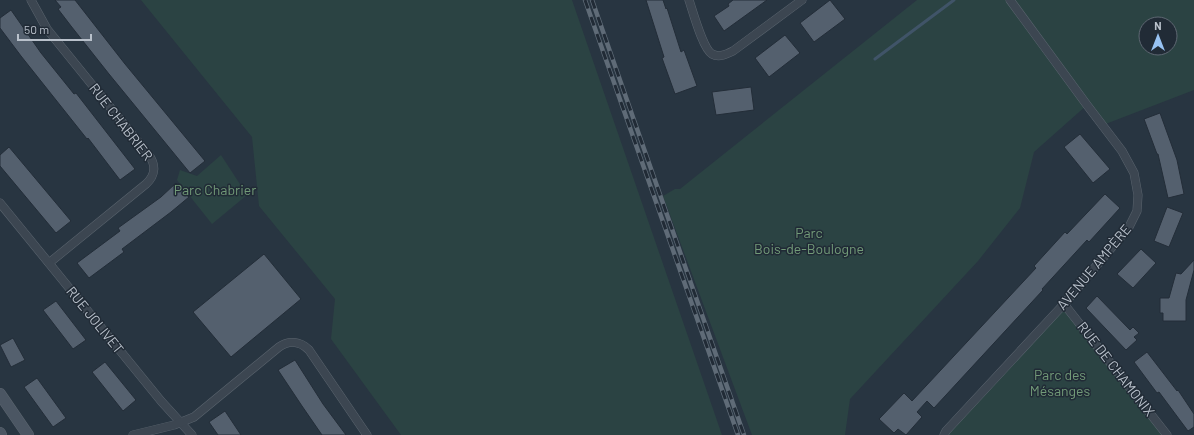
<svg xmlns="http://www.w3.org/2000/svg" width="1194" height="435" viewBox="0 0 1194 435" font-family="Barlow,sans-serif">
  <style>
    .green { fill: #2b4343; fill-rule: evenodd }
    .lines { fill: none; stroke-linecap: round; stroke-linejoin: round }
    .stream { stroke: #405468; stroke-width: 3 }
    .building { fill: #54606e; stroke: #232d38 }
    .street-casing { stroke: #5a646e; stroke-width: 9 }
    .secondary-casing { stroke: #5a646e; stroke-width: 12 }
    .street { stroke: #3c4651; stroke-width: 8 }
    .secondary { stroke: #4b5663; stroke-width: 11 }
    .rail-casing { stroke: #5f6b77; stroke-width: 4.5 }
    .rail { stroke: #212b36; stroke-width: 3; stroke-dasharray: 9; stroke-linecap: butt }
    .labels { text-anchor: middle; stroke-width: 3; stroke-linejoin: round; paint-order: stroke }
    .street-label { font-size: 14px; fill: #b9c1cb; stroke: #212b36 }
    .park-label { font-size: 14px; fill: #729a78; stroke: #212b36 }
  </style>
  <rect width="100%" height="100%" fill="#283541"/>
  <g class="green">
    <path d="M 141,0 L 572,0 L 722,435 L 401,435 L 331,339 L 335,299 L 259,206 L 252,137 Z"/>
    <path d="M 917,0 L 1194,0 L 1194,90 L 1103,125 L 1087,105 L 1034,152 L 1020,208 L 978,261 L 850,399 L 845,435 L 752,435 L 663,196 L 675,189 L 680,189 ZM 1146,24 L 1170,24 L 1170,48 L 1146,48 Z"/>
    <path d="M 221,155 L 247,195 L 212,224 L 177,180 L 180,170 L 197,176 Z"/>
    <path d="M 1064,304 L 1167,435 L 944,435 Z"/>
  </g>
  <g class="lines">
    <path class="stream" d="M 875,59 L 954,0"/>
  </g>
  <g class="building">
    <path d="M 55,0 L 75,0 L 125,64 L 205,161 L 190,173 L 109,74 L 71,26 L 58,9 L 61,7 Z"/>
    <path d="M 646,0 L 663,0 L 666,9 L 667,8 L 681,52 L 684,50 L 697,86 L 675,94 L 662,58 L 664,57 Z"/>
    <path d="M 733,0 L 767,0 L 724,31 L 714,16 L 729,6 L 728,4 Z"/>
    <path d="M 830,0 L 845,19 L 814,42 L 800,23 Z"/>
    <path d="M 11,10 L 41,53 L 74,94 L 76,93 L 135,169 L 120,180 L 88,138 L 87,139 L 21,56 L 0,28 L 0,18 Z"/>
    <path d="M 785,35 L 800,53 L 769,77 L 755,58 Z"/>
    <path d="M 751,87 L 754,110 L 716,115 L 712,92 Z"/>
    <path d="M 1160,113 L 1177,160 L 1184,194 L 1168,198 L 1158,154 L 1157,154 L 1144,119 Z"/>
    <path d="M 1080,134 L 1110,169 L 1093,183 L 1064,147 Z"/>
    <path d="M 9,147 L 71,221 L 56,233 L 0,166 L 0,155 Z"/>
    <path d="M 176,183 L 189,197 L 171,212 L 122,249 L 124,252 L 89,278 L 77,263 L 120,231 L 118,228 L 161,197 Z"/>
    <path d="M 1105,194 L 1120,208 L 1089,242 L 1087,240 L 1042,289 L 1043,290 L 934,408 L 927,401 L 917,412 L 922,417 L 906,435 L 898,429 L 894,433 L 879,419 L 904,393 L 912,401 L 1036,268 L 1034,266 L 1065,232 L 1067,234 Z"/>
    <path d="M 1167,207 L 1183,213 L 1169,247 L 1154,241 Z"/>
    <path d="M 1141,249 L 1156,263 L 1133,288 L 1117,274 Z"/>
    <path d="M 264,254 L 301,299 L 231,357 L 193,312 Z"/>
    <path d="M 1194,260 L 1194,270 L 1186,300 L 1186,321 L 1163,321 L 1163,313 L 1160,313 L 1160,298 L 1169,298 L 1176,273 L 1181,274 Z"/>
    <path d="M 1097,296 L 1130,330 L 1133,327 L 1139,333 L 1134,337 L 1137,340 L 1126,350 L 1086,308 Z"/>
    <path d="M 56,301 L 86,340 L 73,349 L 43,310 Z"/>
    <path d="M 13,338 L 25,360 L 11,367 L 0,345 Z"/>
    <path d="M 1147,352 L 1177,391 L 1178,390 L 1194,414 L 1194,427 L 1188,431 L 1159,392 L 1157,393 L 1134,362 Z"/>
    <path d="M 295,360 L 323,404 L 346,435 L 322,435 L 302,406 L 278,370 Z"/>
    <path d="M 105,362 L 136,400 L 123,411 L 92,372 Z"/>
    <path d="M 37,378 L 66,418 L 53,427 L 24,387 Z"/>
    <path d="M 225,411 L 241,435 L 218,435 L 209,422 Z"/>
  </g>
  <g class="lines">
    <defs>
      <g id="street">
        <path d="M 31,0 L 47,29 L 148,154 C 156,164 156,175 146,184 L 49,263"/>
        <path d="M 689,0 C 693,12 703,49 712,54 C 719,58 727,54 733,51 L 802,0"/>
        <path d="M 0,203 L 161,401 L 192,435"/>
        <path d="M 1064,304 L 1167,435"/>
        <path d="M 133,435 L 174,425 L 194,417 L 279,347 C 289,340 300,341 309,350 L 367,435"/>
        <path d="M 944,435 L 946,431 L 1064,304 L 1129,227 L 1137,211 L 1138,195 L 1134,173 L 1122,151 L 1087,105 L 1010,0"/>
      </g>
      <g id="secondary">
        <path d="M 0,394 L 28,435"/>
        <path d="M 0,433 L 1,435"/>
      </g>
    </defs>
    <use href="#street" class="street-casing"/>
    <use href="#secondary" class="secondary-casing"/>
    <use href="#street" class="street"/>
    <use href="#secondary" class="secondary"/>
    <defs>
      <g id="rail">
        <path d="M 585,0 L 738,435"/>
        <path d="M 592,0 L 744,435"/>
      </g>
    </defs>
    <use href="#rail" class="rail-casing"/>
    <use href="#rail" class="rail"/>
  </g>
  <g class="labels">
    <g class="street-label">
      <text transform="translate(121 122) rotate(52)" y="5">RUE CHABRIER</text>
      <text transform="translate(1094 267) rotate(-50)" y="5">AVENUE AMPÈRE</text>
      <text transform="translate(95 320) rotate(51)" y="5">RUE JOLIVET</text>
      <text transform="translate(1116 369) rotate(52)" y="5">RUE DE CHAMONIX</text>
    </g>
    <g class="park-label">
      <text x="215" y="195">Parc Chabrier</text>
      <text x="809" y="238">Parc<tspan x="809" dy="16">Bois-de-Boulogne</tspan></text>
      <text x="1060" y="380">Parc des<tspan x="1060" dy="16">Mésanges</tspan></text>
    </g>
  </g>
  <g transform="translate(1158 36)"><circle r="19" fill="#212b36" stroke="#5e6772"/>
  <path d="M0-3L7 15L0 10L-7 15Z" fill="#97c2f2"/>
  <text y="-6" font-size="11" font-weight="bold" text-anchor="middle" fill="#b9c1cb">N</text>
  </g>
  <path d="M18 34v6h73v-6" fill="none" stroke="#b9c1cb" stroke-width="2"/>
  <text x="24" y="34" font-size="12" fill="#b9c1cb" stroke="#212b36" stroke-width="3" paint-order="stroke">50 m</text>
</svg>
